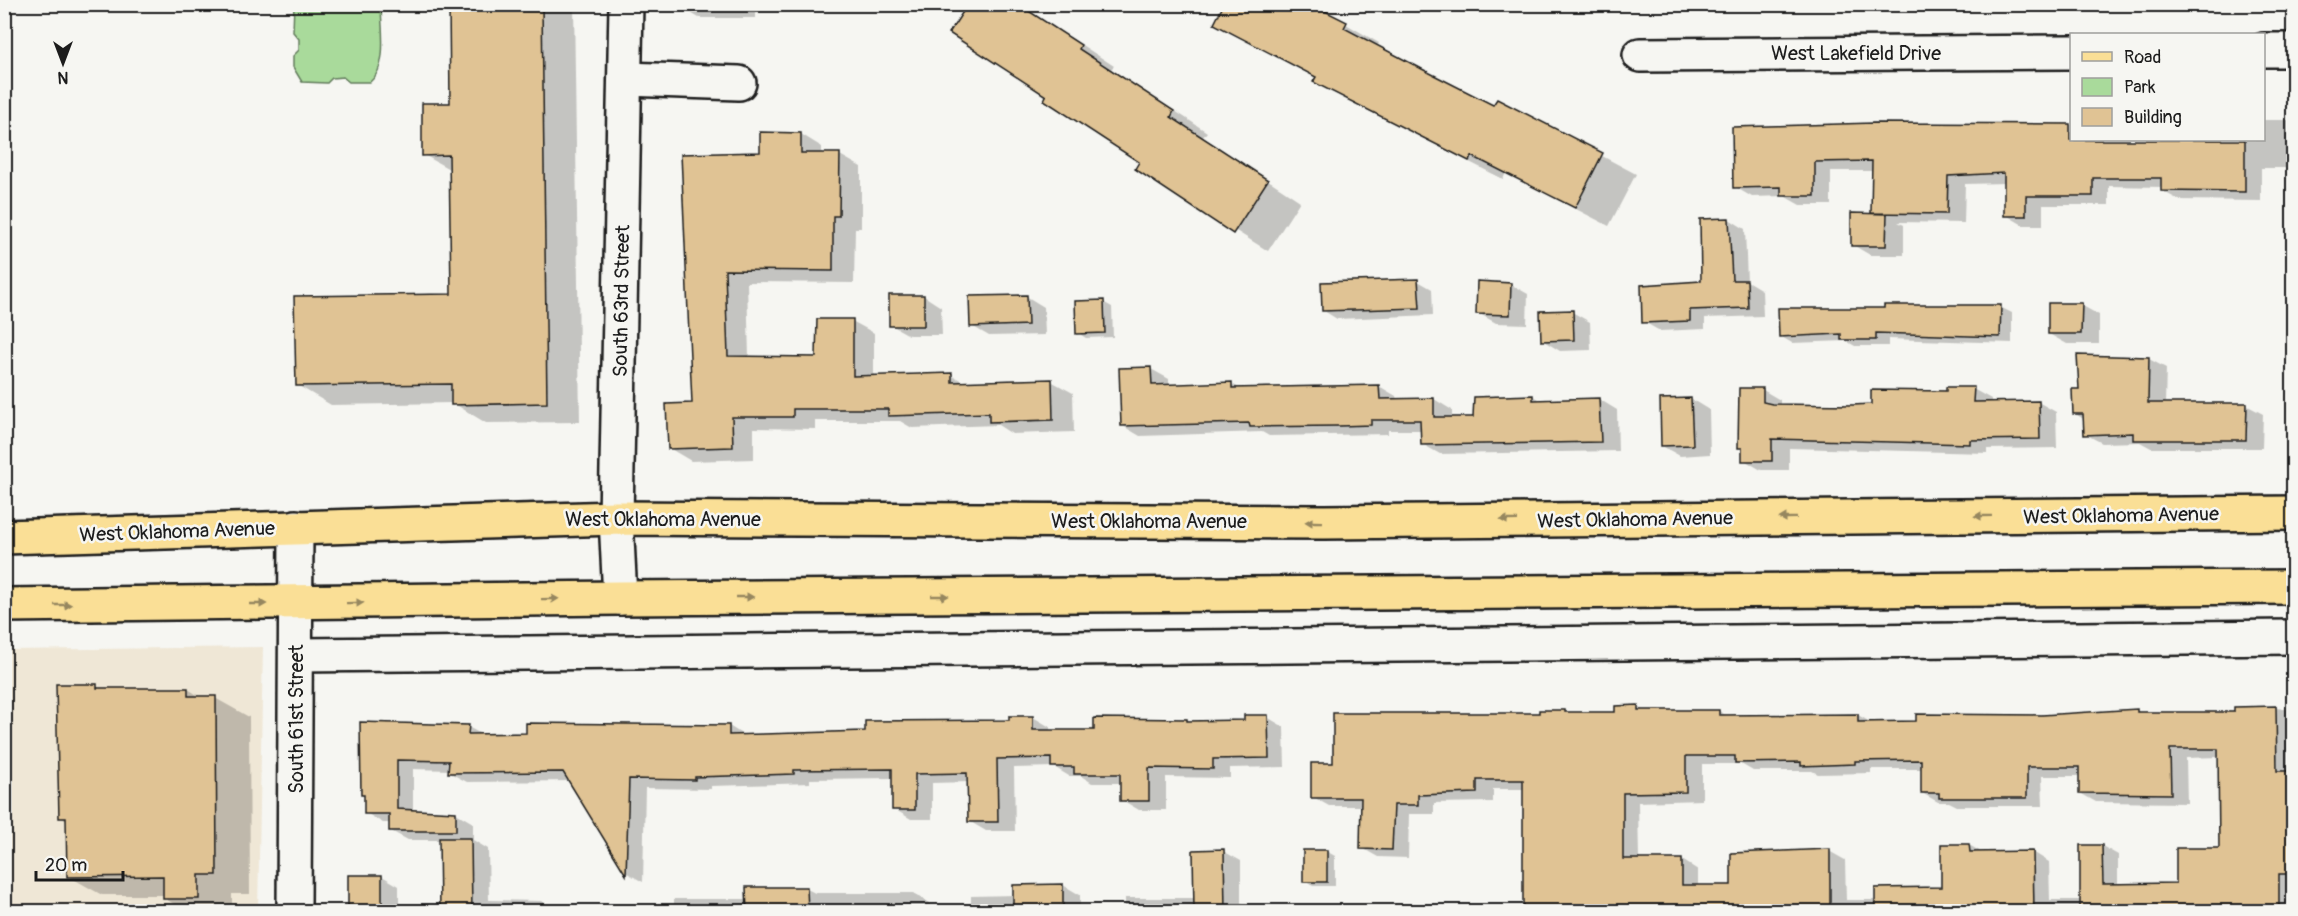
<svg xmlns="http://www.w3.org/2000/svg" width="2298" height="916" viewBox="0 0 2298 916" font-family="Pangolin,sans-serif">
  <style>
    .built { fill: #efe7d6 }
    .green { fill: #a9da9b; stroke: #627b5c; stroke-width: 1.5 }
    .shadow { fill: #0003; fill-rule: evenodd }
    .building { fill: #e0c394; stroke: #1c1c1c; stroke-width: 1.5 }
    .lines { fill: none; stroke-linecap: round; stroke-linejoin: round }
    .minor-casing { stroke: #1c1c1c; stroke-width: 38 }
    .major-casing { stroke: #1c1c1c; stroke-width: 38 }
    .minor { stroke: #f6f6f2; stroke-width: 33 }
    .major { stroke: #fadf96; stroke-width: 33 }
    .oneway { fill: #96875f }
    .labels { text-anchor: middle; stroke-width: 5; stroke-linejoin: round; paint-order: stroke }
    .street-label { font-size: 20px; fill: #1c1c1c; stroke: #f6f6f2 }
  </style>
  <rect width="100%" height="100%" fill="#f6f6f2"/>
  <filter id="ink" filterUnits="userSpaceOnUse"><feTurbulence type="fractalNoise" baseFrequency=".0167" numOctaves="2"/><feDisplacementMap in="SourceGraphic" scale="12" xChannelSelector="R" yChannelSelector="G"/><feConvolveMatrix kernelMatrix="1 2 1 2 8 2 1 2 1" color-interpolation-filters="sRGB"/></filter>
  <g filter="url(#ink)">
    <path class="built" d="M 263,647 L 258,911 L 5,911 L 4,650 Z"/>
    <path class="green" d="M 294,4 L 381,5 C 381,28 389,66 370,82 L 349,82 L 343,77 L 332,78 L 327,83 L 302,82 L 293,67 L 293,56 L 299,50 L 299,39 L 293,32 Z"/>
    <g class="shadow">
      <path d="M 450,4 L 574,4 L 580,422 L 486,423 L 453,403 L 331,405 L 297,385 L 453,295 L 451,170 L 424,155 L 452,105 Z"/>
      <path d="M 681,4 L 756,4 L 756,18 L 699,18 L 681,7 Z"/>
      <path d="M 970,4 L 1019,4 L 1114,66 L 1111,69 L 1207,132 L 1203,137 L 1300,201 L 1268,251 L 1137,169 L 1141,162 L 1048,96 Z"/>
      <path d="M 1216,24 L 1346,24 L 1379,43 L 1377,47 L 1494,107 L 1497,100 L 1636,174 L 1609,226 L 1506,173 L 1503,179 L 1349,101 L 1315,81 L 1317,78 Z"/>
      <path d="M 2264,120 L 2294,120 L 2294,168 L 2261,168 L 2261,201 L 2179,200 L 2162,191 L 2162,187 L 2109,186 L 2109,205 L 2043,205 L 2043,225 L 2023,225 L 2006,215 L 2006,183 L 1965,184 L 1964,223 L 1898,222 L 1904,225 L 1904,255 L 1870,255 L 1853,245 L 1878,215 L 1873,212 L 1873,171 L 1831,171 L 1831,205 L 1800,205 L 1784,196 L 1752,197 L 1735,187 L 1874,125 L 2072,125 L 2072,140 L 2264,140 Z"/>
      <path d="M 801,134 L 822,147 L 822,155 L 840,155 L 861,167 L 861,228 L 855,228 L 854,283 L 747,282 L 749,357 L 818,358 L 852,321 L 874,333 L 874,377 L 951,375 L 966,383 L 1051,381 L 1073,393 L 1074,432 L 1012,434 L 998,425 L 912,428 L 900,421 L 815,421 L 815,429 L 754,428 L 754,459 L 691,461 L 669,448 L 693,405 L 683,156 L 761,153 Z"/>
      <path d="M 1729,219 L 1745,229 L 1747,281 L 1762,290 L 1763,316 L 1705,318 L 1705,329 L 1660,331 L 1644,322 L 1703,283 Z"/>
      <path d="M 1418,281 L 1432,289 L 1433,315 L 1337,319 L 1324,311 Z"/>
      <path d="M 1510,284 L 1528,294 L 1527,324 L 1496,323 L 1478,313 Z"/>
      <path d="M 924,296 L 941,307 L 942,335 L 909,335 L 891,325 Z"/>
      <path d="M 1026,296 L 1044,307 L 1045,335 L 989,336 L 972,326 Z"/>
      <path d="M 1103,302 L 1112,307 L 1113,337 L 1086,338 L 1078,333 Z"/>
      <path d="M 2081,305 L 2099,315 L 2099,344 L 2067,344 L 2049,334 Z"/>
      <path d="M 2000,307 L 2012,313 L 2012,343 L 1888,339 L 1888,346 L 1855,346 L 1846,341 L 1792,343 L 1780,336 L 1779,309 Z"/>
      <path d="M 1572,312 L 1590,322 L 1591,350 L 1560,351 L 1542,340 Z"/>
      <path d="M 2079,356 L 2149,359 L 2166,368 L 2165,404 L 2246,405 L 2263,414 L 2262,448 L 2151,448 L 2140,442 L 2102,443 L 2085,434 L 2085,420 L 2074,413 L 2080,391 Z"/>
      <path d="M 1151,369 L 1169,379 L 1169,386 L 1232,384 L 1241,389 L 1379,386 L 1396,396 L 1397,400 L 1434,399 L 1452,410 L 1452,418 L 1474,419 L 1533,396 L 1541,401 L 1599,399 L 1617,410 L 1618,451 L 1440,454 L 1422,444 L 1422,430 L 1388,430 L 1388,434 L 1269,436 L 1262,432 L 1140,436 L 1123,426 Z"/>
      <path d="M 1973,389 L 1991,399 L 1991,404 L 2038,402 L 2056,412 L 2057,448 L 1987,449 L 1987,453 L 1789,448 L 1789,470 L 1761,470 L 1744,460 L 1744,449 L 1740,447 L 1763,390 L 1780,400 L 1780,405 L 1872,405 Z"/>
      <path d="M 1691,399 L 1709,410 L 1710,454 L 1680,456 L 1662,446 L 1661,400 Z"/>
      <path d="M 2290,405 L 2294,405 L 2294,441 L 2290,439 Z"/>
      <path d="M 96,686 L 103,690 L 188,689 L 202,698 L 215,698 L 249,717 L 250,894 L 232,894 L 232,912 L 187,912 L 164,898 L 164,895 L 102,895 L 68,876 L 68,822 L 60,817 Z"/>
      <path d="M 1637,707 L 1645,711 L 1719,711 L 1727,716 L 1858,715 L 1872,723 L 2136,710 L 2142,714 L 2236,714 L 2276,708 L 2294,710 L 2294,912 L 1337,912 L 1337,908 L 1525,906 L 1524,789 L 1493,789 L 1493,802 L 1434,803 L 1434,814 L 1409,814 L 1408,858 L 1378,857 L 1362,848 L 1363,806 L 1329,806 L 1313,797 L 1335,764 L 1541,715 L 1564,711 L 1569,714 L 1617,714 ZM 2220,757 L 2221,850 L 2178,884 L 2118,886 L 2118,855 L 2102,846 L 2081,900 L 2050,900 L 2049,862 L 2033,852 L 1983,853 L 1969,845 L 1943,888 L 1877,900 L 1846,900 L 1845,860 L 1829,851 L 1733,886 L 1698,886 L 1698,870 L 1682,860 L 1639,860 L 1638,802 L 1702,800 L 1702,764 L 1741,764 L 1753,771 L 1812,771 L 1818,774 L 1871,773 L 1871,769 L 1922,769 L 1922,793 L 1938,802 L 1949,802 L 1957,806 L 2043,806 L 2042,776 L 2080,776 L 2080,793 L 2096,802 L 2187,803 L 2186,758 Z"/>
      <path d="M 1033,717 L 1050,727 L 1050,732 L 1095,731 L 1186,720 L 1190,723 L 1246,722 L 1267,717 L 1284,727 L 1285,767 L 1230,768 L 1230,778 L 1166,777 L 1166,810 L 1139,810 L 1122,800 L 1122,783 L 1092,783 L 1081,776 L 1069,776 L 1054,767 L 1014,768 L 1015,831 L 986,831 L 969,821 L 969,782 L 932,783 L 932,819 L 911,819 L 894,809 L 893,778 L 810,779 L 810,783 L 711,786 L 711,789 L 645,788 L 643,882 L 627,873 L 571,781 L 467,782 L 450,773 L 450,770 L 413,769 L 413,812 L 456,813 L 473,823 L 473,840 L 488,849 L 489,900 L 541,901 L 556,910 L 555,912 L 438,912 L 438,906 L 441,906 L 441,840 L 408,840 L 391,831 L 391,823 L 383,823 L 366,813 L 365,796 L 362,795 L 362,724 L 468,727 L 483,735 L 729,726 L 745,736 L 867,733 Z"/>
      <path d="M 1223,851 L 1241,861 L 1241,903 L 1267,912 L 674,912 L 674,899 L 748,899 L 807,889 L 815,893 L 913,893 L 930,903 L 930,908 L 971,908 L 971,896 L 1015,895 L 1063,885 L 1080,895 L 1080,910 L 1125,909 L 1125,898 L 1195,898 Z"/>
      <path d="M 1326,851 L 1335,856 L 1335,886 L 1313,886 L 1304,881 Z"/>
      <path d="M 382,876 L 399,886 L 399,912 L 349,912 Z"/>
      <path d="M 624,907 L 657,907 L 664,912 L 624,912 Z"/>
    </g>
    <g class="building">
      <path d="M 449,4 L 542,4 L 547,403 L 451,405 L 451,384 L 296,386 L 294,296 L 451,294 L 449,155 L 422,156 L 422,103 L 450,103 Z"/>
      <path d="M 968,4 L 1018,4 L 1081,45 L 1079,49 L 1174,111 L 1171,117 L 1268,180 L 1233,234 L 1135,169 L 1139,162 L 1044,100 L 1046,96 L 949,33 Z"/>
      <path d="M 1224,4 L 1311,4 L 1347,22 L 1344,28 L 1422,69 L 1493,105 L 1497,99 L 1603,153 L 1575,208 L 1472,156 L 1469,161 L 1313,82 L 1316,77 L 1214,24 Z"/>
      <path d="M 1874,123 L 2070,124 L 2070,140 L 2245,140 L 2245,192 L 2161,191 L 2161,178 L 2093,178 L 2093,196 L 2026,196 L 2026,216 L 2004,216 L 2004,173 L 1948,176 L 1947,214 L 1871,213 L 1872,161 L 1815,162 L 1815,196 L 1781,196 L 1781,187 L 1733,188 L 1732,127 Z"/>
      <path d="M 760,132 L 801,133 L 801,153 L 840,153 L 839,216 L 833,216 L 833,271 L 725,270 L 728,356 L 816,357 L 817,319 L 853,319 L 853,376 L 952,373 L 952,382 L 1052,379 L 1053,420 L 989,422 L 989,413 L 888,416 L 888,409 L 793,409 L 793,417 L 732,417 L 733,447 L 668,449 L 666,404 L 692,403 L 681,154 L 760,152 Z"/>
      <path d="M 1851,213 L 1887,214 L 1886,246 L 1851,246 Z"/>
      <path d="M 1729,218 L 1732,280 L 1747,280 L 1748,308 L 1690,310 L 1690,321 L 1642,323 L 1641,285 L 1701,281 L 1700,219 Z"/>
      <path d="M 1418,279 L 1420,308 L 1322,311 L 1321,282 Z"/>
      <path d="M 1477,281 L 1511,283 L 1510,315 L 1476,314 Z"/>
      <rect x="889" y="295" width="35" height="31"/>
      <path d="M 1027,295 L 1028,325 L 970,327 L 969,296 Z"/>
      <path d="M 1104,300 L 1105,333 L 1076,334 L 1075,301 Z"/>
      <path d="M 2048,303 L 2082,303 L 2081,334 L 2048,334 Z"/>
      <path d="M 1884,305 L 2001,305 L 2000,337 L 1876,333 L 1876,340 L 1841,340 L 1841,334 L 1779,337 L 1778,308 L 1884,308 Z"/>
      <path d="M 1573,310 L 1574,340 L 1541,341 L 1540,311 Z"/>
      <path d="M 2077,355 L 2149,357 L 2148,403 L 2247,403 L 2246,440 L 2133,440 L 2133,433 L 2084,435 L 2083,414 L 2073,414 L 2072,389 L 2079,389 Z"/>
      <path d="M 1151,367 L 1152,385 L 1232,382 L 1232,388 L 1379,385 L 1380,399 L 1434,398 L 1434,417 L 1473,417 L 1474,397 L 1533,395 L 1533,400 L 1599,398 L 1601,442 L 1421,445 L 1420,420 L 1371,420 L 1371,425 L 1340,426 L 1250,427 L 1249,423 L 1121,426 L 1119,368 Z"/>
      <path d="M 1946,387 L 1974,387 L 1973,402 L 2039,401 L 2040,439 L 1970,440 L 1970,444 L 1772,439 L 1772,461 L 1742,461 L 1742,448 L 1738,448 L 1739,388 L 1763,388 L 1763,402 L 1772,404 L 1853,405 L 1871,404 L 1871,390 L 1946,391 Z"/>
      <path d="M 1691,398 L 1693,445 L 1661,446 L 1660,399 Z"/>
      <path d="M 56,684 L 97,684 L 97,688 L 188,688 L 188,696 L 216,696 L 217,875 L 199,875 L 199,899 L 163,899 L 163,876 L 67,877 L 66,818 L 59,818 Z"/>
      <path d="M 1638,705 L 1638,710 L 1719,710 L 1719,715 L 1858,714 L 1858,722 L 1916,721 L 1916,714 L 2042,715 L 2137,709 L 2137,712 L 2234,712 L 2234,707 L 2276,706 L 2277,771 L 2294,771 L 2294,874 L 2279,874 L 2279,912 L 2080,912 L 2080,845 L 2102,845 L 2103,884 L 2176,883 L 2176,848 L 2219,848 L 2218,749 L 2170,749 L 2171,794 L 2079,793 L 2079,767 L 2027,767 L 2027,798 L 1939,798 L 1939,793 L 1921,793 L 1921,760 L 1855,761 L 1855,764 L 1801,766 L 1801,762 L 1735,763 L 1735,756 L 1686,756 L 1686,792 L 1623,793 L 1623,859 L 1682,859 L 1682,885 L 1731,885 L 1731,853 L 1830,849 L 1830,912 L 1523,912 L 1523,780 L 1477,780 L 1477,793 L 1418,795 L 1418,805 L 1394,805 L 1392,850 L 1360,849 L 1361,798 L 1311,798 L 1311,763 L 1333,763 L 1333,713 L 1539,713 L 1539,710 L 1565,710 L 1565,712 L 1615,712 L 1615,706 Z"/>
      <path d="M 1244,715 L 1268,715 L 1269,758 L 1213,759 L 1213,769 L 1149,768 L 1149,801 L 1120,801 L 1120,774 L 1074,774 L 1074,767 L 1051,767 L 1051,758 L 997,759 L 998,822 L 968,822 L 967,773 L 915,774 L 915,810 L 892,810 L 892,769 L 794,770 L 794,774 L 695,777 L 695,780 L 629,779 L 626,875 L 563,772 L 448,773 L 449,761 L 397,760 L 397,809 L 456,812 L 456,831 L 389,831 L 389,814 L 364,814 L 364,795 L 361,795 L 360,722 L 469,725 L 468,734 L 526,733 L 526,723 L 729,725 L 729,735 L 865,731 L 865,721 L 1009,720 L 1009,716 L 1033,716 L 1033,730 L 1094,730 L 1094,718 L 1187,719 L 1187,721 L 1244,720 Z"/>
      <path d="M 439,838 L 471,838 L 472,912 L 440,912 Z"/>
      <path d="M 1941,844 L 1969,844 L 1970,852 L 2033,851 L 2034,912 L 1875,912 L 1875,888 L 1941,887 Z"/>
      <path d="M 1224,849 L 1225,912 L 1194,912 L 1193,850 Z"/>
      <rect x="1303" y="850" width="24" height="32"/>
      <rect x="348" y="875" width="34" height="37"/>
      <path d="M 1063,884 L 1063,912 L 1013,912 L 1013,885 Z"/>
      <path d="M 746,887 L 807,887 L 808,912 L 747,912 Z"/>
    </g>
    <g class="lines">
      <defs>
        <g id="minor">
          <path d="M 2264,50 L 2294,50"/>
          <path d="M 1640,55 L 2072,52"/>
          <path d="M 626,79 L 739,83"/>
          <path d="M 620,598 L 616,518 L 626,4"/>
          <path d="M 296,655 L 2294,637"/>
          <path d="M 294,912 L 296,527"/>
        </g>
        <g id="major">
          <path d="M 4,537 L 616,518 L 1324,522 L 2294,513"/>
          <path d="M 4,605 L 620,598 L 2294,587"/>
        </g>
      </defs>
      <use href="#minor" class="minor-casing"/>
      <use href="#major" class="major-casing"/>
      <use href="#minor" class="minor"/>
      <use href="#major" class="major"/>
    </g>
    <defs><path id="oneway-solid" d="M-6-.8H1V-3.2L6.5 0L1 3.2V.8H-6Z" transform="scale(1.5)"/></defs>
    <g class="oneway">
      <use href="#oneway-solid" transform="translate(1983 516) rotate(179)"/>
      <use href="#oneway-solid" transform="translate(1788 518) rotate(179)"/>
      <use href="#oneway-solid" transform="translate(1509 520) rotate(179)"/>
      <use href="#oneway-solid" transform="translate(1314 522) rotate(-179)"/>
      <use href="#oneway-solid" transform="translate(940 596)"/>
      <use href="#oneway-solid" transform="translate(745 597)"/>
      <use href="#oneway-solid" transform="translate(550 599) rotate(-1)"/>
      <use href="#oneway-solid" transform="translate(355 603) rotate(-1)"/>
      <use href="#oneway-solid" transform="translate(258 604)"/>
      <use href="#oneway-solid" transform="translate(63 605)"/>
    </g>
  </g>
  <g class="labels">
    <g class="street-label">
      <text x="1856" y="60">West Lakefield Drive</text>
      <text transform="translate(621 301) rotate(-89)" y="7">South 63rd Street</text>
      <text transform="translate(2121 515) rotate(-1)" y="7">West Oklahoma Avenue</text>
      <text x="663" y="526">West Oklahoma Avenue</text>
      <text transform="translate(1635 519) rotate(-1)" y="7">West Oklahoma Avenue</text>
      <text x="1149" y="528">West Oklahoma Avenue</text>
      <text transform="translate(177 531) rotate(-2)" y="7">West Oklahoma Avenue</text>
      <text transform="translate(296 719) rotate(-90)" y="7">South 61st Street</text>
    </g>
  </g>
  <rect width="2298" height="916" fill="none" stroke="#f6f6f2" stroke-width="24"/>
  <rect x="12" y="12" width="2274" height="892" fill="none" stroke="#1c1c1c" stroke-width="2" filter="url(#ink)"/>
  <rect x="2070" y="33" width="195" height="108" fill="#f6f6f2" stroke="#9f9f9c" stroke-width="1.5"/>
  <rect x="2082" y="52" width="30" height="9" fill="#fadf96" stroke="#9f9f9c" stroke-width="1.5"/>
  <text x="2124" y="63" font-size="18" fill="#1c1c1c">Road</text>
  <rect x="2082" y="78" width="30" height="18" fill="#a9da9b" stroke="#9f9f9c" stroke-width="1.5"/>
  <text x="2124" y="93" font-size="18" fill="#1c1c1c">Park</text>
  <rect x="2082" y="108" width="30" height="18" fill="#e0c394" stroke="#9f9f9c" stroke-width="1.5"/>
  <text x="2124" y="123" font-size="18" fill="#1c1c1c">Building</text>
  <g transform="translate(63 63) rotate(180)" stroke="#f6f6f2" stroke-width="4.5" paint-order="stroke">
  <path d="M0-4.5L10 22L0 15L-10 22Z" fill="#1c1c1c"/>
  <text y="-9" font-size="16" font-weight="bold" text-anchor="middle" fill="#1c1c1c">N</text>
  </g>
  <path d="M36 871v9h87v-9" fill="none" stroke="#1c1c1c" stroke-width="3"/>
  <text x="45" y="871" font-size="18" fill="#1c1c1c" stroke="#f6f6f2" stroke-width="4.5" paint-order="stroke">20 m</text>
</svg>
